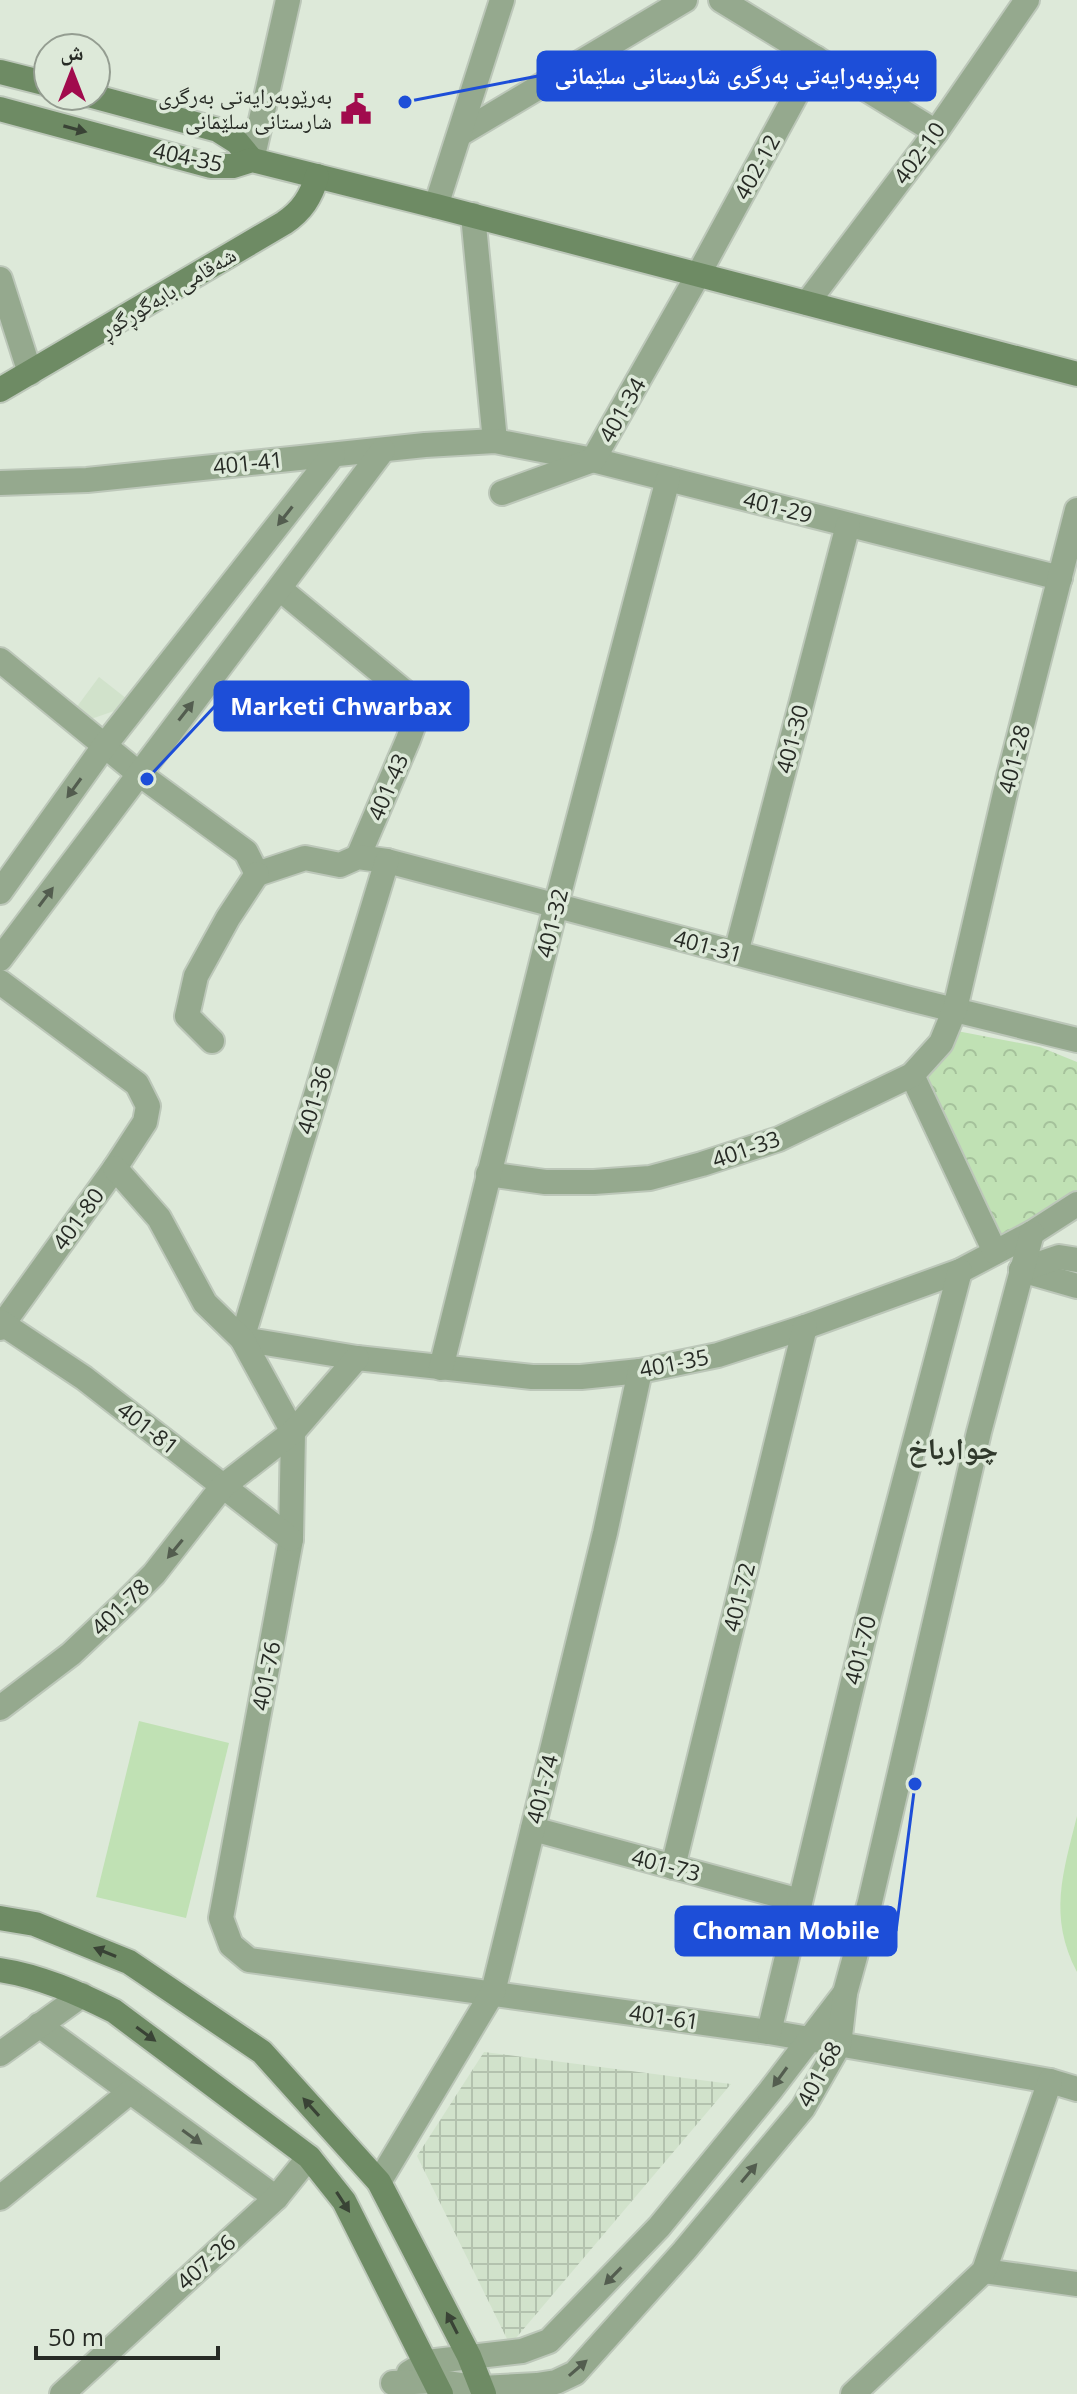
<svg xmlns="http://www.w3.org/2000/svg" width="1077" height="2394" viewBox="0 0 1077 2394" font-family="'Open Sans','Noto Naskh Arabic',sans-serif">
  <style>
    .built { fill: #d1e2cb }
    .industrial { fill: url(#industrial-grid) }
    .grass { fill: #c0e1b4 }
    .forest { fill: url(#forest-crowns) }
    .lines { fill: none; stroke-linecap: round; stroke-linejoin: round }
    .street-casing { stroke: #bcc7b9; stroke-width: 28 }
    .secondary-casing { stroke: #bcc7b9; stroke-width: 28 }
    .street { stroke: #95a98e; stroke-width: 24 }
    .secondary { stroke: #6e8b64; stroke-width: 24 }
    .oneway { fill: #394335 }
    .oneway2 { fill: #535d4f }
    .labels { text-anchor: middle; stroke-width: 7; stroke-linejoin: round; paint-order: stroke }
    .poi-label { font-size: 22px; fill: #272b25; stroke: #dde9d9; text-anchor: end }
    .street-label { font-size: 22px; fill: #272b25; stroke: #dde9d9 }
    .district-label { font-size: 30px; font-weight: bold; fill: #30392c; stroke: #dde9d9 }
    .leader { fill: none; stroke: #1d4ed8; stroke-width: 3 }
    .callout-dot { fill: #1d4ed8; stroke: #dde9d9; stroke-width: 3 }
    .callout { fill: #1d4ed8; stroke: #1d4ed8; stroke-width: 3 }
    .callout-label { font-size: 24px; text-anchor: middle; font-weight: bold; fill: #fff }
  </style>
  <defs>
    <pattern id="industrial-grid" width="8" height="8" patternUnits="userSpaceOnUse" patternTransform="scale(2)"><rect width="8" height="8" fill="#d1e2cb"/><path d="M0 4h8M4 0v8" fill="none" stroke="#b3c2ae"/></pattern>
    <pattern id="forest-crowns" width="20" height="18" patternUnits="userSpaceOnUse" patternTransform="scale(2)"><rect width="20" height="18" fill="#c0e1b4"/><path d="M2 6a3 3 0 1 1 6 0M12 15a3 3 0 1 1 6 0" fill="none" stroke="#a5c19b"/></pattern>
  </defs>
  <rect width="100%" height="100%" fill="#dde9d9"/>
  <path class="built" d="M 99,677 L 127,699 L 120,709 L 91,719 L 76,708 Z"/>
  <path class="industrial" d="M 484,2052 L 731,2084 L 510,2345 L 417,2156 Z"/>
  <g class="grass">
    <path d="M 139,1721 L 229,1743 L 186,1918 L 96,1897 Z"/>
    <path d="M 1077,1816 L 1077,1972 C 1048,1916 1063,1873 1077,1816 Z"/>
  </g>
  <path class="forest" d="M 957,1031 L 1040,1047 L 1077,1062 L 1077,1190 L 999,1244 L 918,1077 Z"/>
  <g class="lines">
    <defs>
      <g id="street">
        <path d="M 721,0 L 936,132"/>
        <path d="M 460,134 L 685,0"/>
        <path d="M 252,160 L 288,0"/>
        <path d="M 436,206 L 502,0"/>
        <path d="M 473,215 L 495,441"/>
        <path d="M 0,279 L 30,373"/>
        <path d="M 807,303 L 936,132 L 1027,0"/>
        <path d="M 0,483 L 87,480 L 425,445 L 495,441 L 593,460 L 1060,578"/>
        <path d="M 502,493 L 593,460 L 698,275 L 816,58"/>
        <path d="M 280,589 L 417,702 L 418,713 L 408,740 L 358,857"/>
        <path d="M 0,660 L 138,773 L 246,852 L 257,874 L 305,858 L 340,865 L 358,857 L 387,861 L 910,999 L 1077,1040"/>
        <path d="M 387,861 L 242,1339 L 357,1358 L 532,1377 L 581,1377 L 640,1371 L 718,1355 L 805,1327 L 960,1271 L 1032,1233 L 1077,1204"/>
        <path d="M 0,892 L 105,745 L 333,455"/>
        <path d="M 736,953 L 848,525"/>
        <path d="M 0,959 L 383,450"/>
        <path d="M 0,982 L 137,1084 L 148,1106 L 145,1122 L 115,1168 L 0,1328"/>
        <path d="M 212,1041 L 187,1016 L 196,976 L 228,918 L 257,874"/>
        <path d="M 912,1075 L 995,1252"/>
        <path d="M 115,1168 L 159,1218 L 205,1303 L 242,1339 L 293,1432 L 291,1539 L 221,1918 L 231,1945 L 249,1960 L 769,2032 L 1050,2081 L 1077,2089"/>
        <path d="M 488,1174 L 545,1182 L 594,1182 L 650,1178 L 702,1164 L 779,1139 L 912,1075 L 941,1043 L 955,1009 L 1009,776 L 1077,510"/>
        <path d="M 1021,1270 L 1077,1286"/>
        <path d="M 1021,1270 L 1059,1257 L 1077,1260"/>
        <path d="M 0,1322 L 84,1378 L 291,1539"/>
        <path d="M 441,1368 L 556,905 L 668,479"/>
        <path d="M 0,1708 L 71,1654 L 123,1605 L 154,1574 L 222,1487 L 293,1432 L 357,1358"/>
        <path d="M 533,1829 L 800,1901"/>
        <path d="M 673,1867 L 805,1327"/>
        <path d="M 39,2025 L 276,2198"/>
        <path d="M 769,2032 L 867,1623 L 960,1271"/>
        <path d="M 0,2054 L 82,1995"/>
        <path d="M 379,2182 L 493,1992 L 605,1533 L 640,1371"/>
        <path d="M 0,2198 L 130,2092"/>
        <path d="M 984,2271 L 1077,2284"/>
        <path d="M 409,2373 L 427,2362 L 522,2351 L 549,2341 L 659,2227 L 770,2091 L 845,1993"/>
        <path d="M 393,2383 L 435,2381 L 481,2388 L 537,2385 L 556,2382 L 575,2373 L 684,2251 L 803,2108 L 839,2045 L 845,1993 L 870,1902 L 979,1432 L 1032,1233"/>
        <path d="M 62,2394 L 276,2198 L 309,2157"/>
        <path d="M 853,2394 L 984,2271 L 1050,2081"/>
      </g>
      <g id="secondary">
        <path d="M 0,72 L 48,84"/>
        <path d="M 92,96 L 218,130 L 237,142 L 252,160"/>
        <path d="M 0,109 L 211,166 L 233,166 L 252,160 L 436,206 L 1077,374"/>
        <path d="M 0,390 L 284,223 C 302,211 311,197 317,176"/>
        <path d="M 0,1918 L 35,1924 L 129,1962 L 262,2052 L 379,2182 L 469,2356 L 484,2394"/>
        <path d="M 0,1970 C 40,1976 78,1993 114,2011 L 309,2157 L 344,2201 L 441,2394"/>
      </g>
    </defs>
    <use href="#street" class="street-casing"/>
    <use href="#secondary" class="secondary-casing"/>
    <use href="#street" class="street"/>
    <use href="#secondary" class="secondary"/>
  </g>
  <defs><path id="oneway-solid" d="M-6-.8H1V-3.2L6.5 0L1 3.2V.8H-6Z" transform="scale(2)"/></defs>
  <g class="oneway">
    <use href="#oneway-solid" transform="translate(75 129) rotate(15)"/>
    <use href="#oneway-solid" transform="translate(105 1952) rotate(-158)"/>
    <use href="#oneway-solid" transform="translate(146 2034) rotate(36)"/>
    <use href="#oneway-solid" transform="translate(311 2107) rotate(-132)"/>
    <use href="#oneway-solid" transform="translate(343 2202) rotate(57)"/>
    <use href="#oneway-solid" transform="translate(452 2323) rotate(-117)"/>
  </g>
  <g class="oneway2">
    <use href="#oneway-solid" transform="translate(285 516) rotate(128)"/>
    <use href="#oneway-solid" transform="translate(186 711) rotate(-52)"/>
    <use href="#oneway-solid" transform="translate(74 788) rotate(126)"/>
    <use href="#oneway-solid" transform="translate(46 897) rotate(-53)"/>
    <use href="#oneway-solid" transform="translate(175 1549) rotate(129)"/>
    <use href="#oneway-solid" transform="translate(780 2077) rotate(126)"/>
    <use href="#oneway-solid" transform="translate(192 2137) rotate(36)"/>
    <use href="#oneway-solid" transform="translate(749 2173) rotate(-50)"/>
    <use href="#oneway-solid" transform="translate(613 2276) rotate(134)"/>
    <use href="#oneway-solid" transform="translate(578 2368) rotate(-41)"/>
  </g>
  <defs>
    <symbol id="civic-bare" viewBox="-9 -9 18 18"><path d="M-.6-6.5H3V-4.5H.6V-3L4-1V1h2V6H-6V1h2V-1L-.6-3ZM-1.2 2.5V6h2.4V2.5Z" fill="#a10b4d" stroke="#dde9d9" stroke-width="2.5" paint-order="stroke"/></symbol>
  </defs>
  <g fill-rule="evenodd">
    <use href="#civic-bare" x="334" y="87" width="44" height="44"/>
  </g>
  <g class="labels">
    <g class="poi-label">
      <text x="332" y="104">بەرێوبەرایەتی بەرگری<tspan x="332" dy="25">شارستانی سلێمانی</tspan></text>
    </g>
    <g class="street-label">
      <text transform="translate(919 153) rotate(-54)" y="8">402-10</text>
      <text transform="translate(188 157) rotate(12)" y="8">404-35</text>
      <text transform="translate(757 167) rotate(-61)" y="8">402-12</text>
      <text transform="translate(168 292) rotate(-31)" y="8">شەقامی بابەگوڕگوڕ</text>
      <text transform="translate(622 410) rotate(-60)" y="8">401-34</text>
      <text transform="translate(248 463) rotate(-6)" y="8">401-41</text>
      <text transform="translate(778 507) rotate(14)" y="8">401-29</text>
      <text transform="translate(792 739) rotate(-75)" y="8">401-30</text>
      <text transform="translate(1014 759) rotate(-76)" y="8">401-28</text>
      <text transform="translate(388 787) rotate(-67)" y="8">401-43</text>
      <text transform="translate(552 923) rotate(-76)" y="8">401-32</text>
      <text transform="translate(708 946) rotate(15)" y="8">401-31</text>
      <text transform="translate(314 1100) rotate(-73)" y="8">401-36</text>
      <text transform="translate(746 1149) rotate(-19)" y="8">401-33</text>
      <text transform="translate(78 1219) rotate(-54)" y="8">401-80</text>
      <text transform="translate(674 1363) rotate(-11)" y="8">401-35</text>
      <text transform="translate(148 1428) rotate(38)" y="8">401-81</text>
      <text transform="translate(739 1597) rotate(-76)" y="8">401-72</text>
      <text transform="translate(120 1607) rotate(-44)" y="8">401-78</text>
      <text transform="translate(860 1650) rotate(-76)" y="8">401-70</text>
      <text transform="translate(266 1676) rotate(-79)" y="8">401-76</text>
      <text transform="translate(542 1789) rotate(-76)" y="8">401-74</text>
      <text transform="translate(666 1865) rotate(15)" y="8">401-73</text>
      <text transform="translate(664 2017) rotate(8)" y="8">401-61</text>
      <text transform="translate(819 2074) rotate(-62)" y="8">401-68</text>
      <text transform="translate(206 2262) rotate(-42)" y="8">407-26</text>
    </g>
    <g class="district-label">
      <text x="953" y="1459">چوارباخ</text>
    </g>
  </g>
  <path class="leader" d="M405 102L538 76M147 779L215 706M915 1784L896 1931"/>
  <g class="callout-dot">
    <circle cx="405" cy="102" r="8"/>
    <circle cx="147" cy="779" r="8"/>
    <circle cx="915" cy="1784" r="8"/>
  </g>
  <g class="callout">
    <rect x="538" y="52" width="397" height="48" rx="8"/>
    <rect x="215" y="682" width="253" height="48" rx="8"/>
    <rect x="676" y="1907" width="220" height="48" rx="8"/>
  </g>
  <g class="callout-label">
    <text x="737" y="84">بەڕێوبەرایەتی بەرگری شارستانی سلێمانی</text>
    <text x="341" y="715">Marketi Chwarbax</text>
    <text x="786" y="1939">Choman Mobile</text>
  </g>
  <g transform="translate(72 72)"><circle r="38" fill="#dde9d9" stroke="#949d91" stroke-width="2"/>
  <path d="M0-6L14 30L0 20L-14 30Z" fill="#a10b4d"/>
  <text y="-12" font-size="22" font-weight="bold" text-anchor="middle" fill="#272b25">ش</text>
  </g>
  <path d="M36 2346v12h182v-12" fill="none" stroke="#272b25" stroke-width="4"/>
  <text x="48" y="2346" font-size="24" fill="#272b25" stroke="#dde9d9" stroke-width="6" paint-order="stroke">50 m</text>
</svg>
